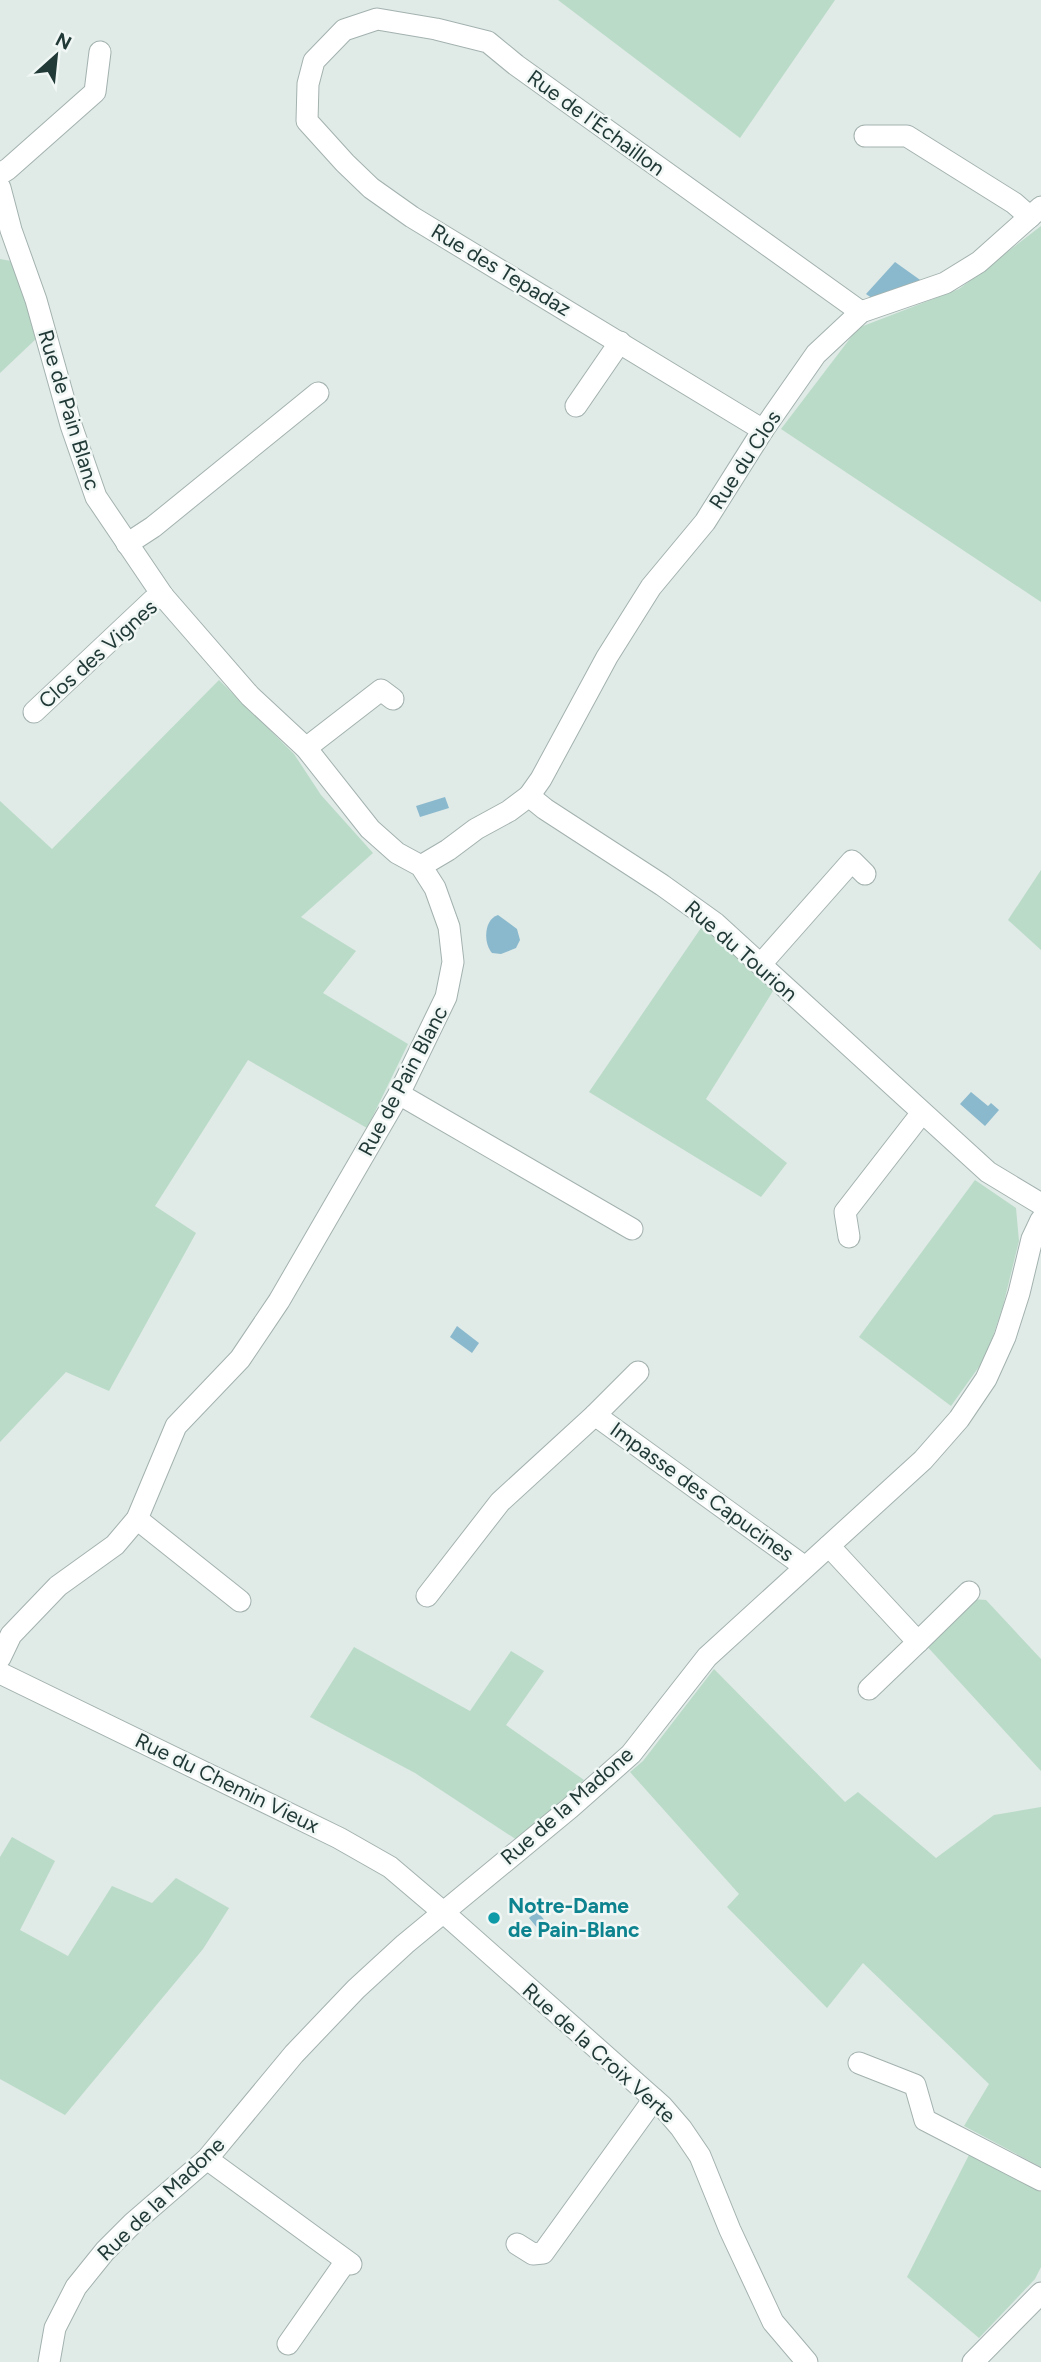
<svg xmlns="http://www.w3.org/2000/svg" width="1041" height="2362" viewBox="0 0 1041 2362" font-family="Figtree,sans-serif">
  <style>
    .green { fill: #badbc8 }
    .water { fill: #8ab9cd }
    .lines { fill: none; stroke-linecap: round; stroke-linejoin: round }
    .minor-casing { stroke: #a3b2af; stroke-width: 23 }
    .minor { stroke: #fff; stroke-width: 21 }
    .culture-dot { fill: #0f9aa8; stroke: #f0f7f5; stroke-width: 2.5 }
    .labels { text-anchor: middle; stroke-width: 5; stroke-linejoin: round; paint-order: stroke }
    .street-label { font-size: 21px; fill: #223a37; stroke: #f0f7f5 }
    .culture-label { font-size: 21px; font-weight: bold; fill: #0d838f; stroke: #f0f7f5; text-anchor: start }
  </style>
  <rect width="100%" height="100%" fill="#e0eae7"/>
  <g class="green">
    <path d="M 558,0 L 835,0 L 740,138 Z"/>
    <path d="M 1041,226 L 1041,602 L 781,429 L 858,328 L 959,289 Z"/>
    <path d="M 0,259 L 11,261 L 38,337 L 0,373 Z"/>
    <path d="M 219,680 L 294,754 L 321,795 L 373,853 L 301,917 L 356,951 L 323,993 L 408,1044 L 367,1128 L 248,1060 L 155,1206 L 196,1233 L 109,1391 L 66,1372 L 0,1442 L 0,801 L 52,849 Z"/>
    <path d="M 1041,870 L 1041,950 L 1008,920 Z"/>
    <path d="M 703,925 L 773,991 L 706,1099 L 787,1163 L 761,1197 L 589,1092 Z"/>
    <path d="M 975,1180 L 1016,1208 L 1019,1241 L 1003,1306 L 986,1357 L 951,1406 L 859,1337 Z"/>
    <path d="M 972,1599 L 986,1600 L 1041,1659 L 1041,1771 L 924,1643 Z"/>
    <path d="M 354,1647 L 470,1711 L 511,1651 L 544,1671 L 506,1725 L 584,1780 L 520,1842 L 415,1773 L 310,1717 Z"/>
    <path d="M 714,1669 L 845,1802 L 858,1792 L 936,1858 L 994,1815 L 1041,1807 L 1041,2167 L 964,2126 L 989,2084 L 863,1963 L 827,2008 L 727,1907 L 739,1894 L 630,1772 L 643,1761 Z"/>
    <path d="M 12,1837 L 55,1861 L 20,1930 L 68,1956 L 112,1886 L 152,1903 L 176,1878 L 229,1908 L 203,1949 L 65,2115 L 0,2079 L 0,1857 Z"/>
    <path d="M 970,2153 L 1041,2192 L 1041,2267 L 1035,2279 L 979,2338 L 907,2277 Z"/>
  </g>
  <g class="water">
    <path d="M 895,262 L 930,287 L 876,301 L 866,294 Z"/>
    <path d="M 445,797 L 449,808 L 420,817 L 416,806 Z"/>
    <path d="M 498,915 L 517,929 L 520,940 L 516,948 L 501,954 L 492,953 C 483,943 484,919 498,915 Z"/>
    <path d="M 971,1092 L 988,1106 L 991,1103 L 999,1110 L 985,1126 L 960,1104 Z"/>
    <path d="M 457,1326 L 479,1343 L 472,1353 L 450,1337 Z"/>
    <path d="M 537,1911 L 546,1922 L 549,1921 L 552,1924 L 551,1928 L 543,1935 L 529,1918 Z"/>
  </g>
  <g class="lines">
    <defs>
      <g id="minor">
        <path d="M 865,136 L 907,136 L 1014,203 L 1030,217"/>
        <path d="M 0,174 L 8,169 L 95,92 L 100,52"/>
        <path d="M 0,188 L 11,230 L 36,300 L 71,425 L 96,497 L 163,596 L 250,696 L 306,748 L 370,829 L 397,853 L 421,866 L 435,888 L 449,927 L 453,962 L 446,997 L 399,1094 L 279,1301 L 240,1359 L 176,1426 L 137,1519 L 115,1545 L 58,1586 L 11,1635 L 0,1658"/>
        <path d="M 576,406 L 620,342"/>
        <path d="M 763,430 L 412,217 L 371,188 L 345,163 L 307,121 L 308,84 L 314,61 L 344,30 L 377,19 L 436,29 L 488,42 L 516,65 L 861,312"/>
        <path d="M 127,544 L 153,527 L 318,393"/>
        <path d="M 34,712 L 153,600 L 163,596"/>
        <path d="M 306,748 L 381,690 L 393,699"/>
        <path d="M 529,796 L 541,779 L 607,657 L 651,587 L 705,522 L 763,430 L 816,354 L 861,312 L 945,283 L 979,262 L 1041,207"/>
        <path d="M 421,866 L 448,850 L 476,829 L 509,811 L 529,796 L 545,809 L 662,885 L 715,923 L 988,1172 L 1041,1204"/>
        <path d="M 761,964 L 852,861 L 865,874"/>
        <path d="M 399,1094 L 632,1229"/>
        <path d="M 849,1237 L 845,1212 L 921,1114"/>
        <path d="M 595,1415 L 638,1372"/>
        <path d="M 137,1519 L 240,1601"/>
        <path d="M 829,1546 L 918,1642 L 969,1592"/>
        <path d="M 427,1596 L 500,1502 L 595,1415 L 805,1567"/>
        <path d="M 0,1673 L 339,1838 L 390,1867 L 443,1912 L 662,2106 L 681,2128 L 700,2156 L 730,2230 L 773,2322 L 807,2362"/>
        <path d="M 869,1689 L 918,1642"/>
        <path d="M 859,2063 L 915,2085 L 925,2120 L 1041,2180"/>
        <path d="M 207,2159 L 351,2264"/>
        <path d="M 517,2244 L 533,2254 L 543,2253 L 654,2099"/>
        <path d="M 288,2344 L 346,2261"/>
        <path d="M 49,2362 L 55,2328 L 76,2287 L 105,2251 L 133,2223 L 207,2159 L 294,2054 L 356,1989 L 405,1944 L 570,1808 L 631,1754 L 707,1657 L 923,1460 L 959,1419 L 986,1379 L 1005,1337 L 1019,1293 L 1032,1239 L 1041,1220"/>
        <path d="M 973,2362 L 1041,2293"/>
      </g>
    </defs>
    <use href="#minor" class="minor-casing"/>
    <use href="#minor" class="minor"/>
  </g>
  <circle class="culture-dot" cx="494" cy="1918" r="7"/>
  <g class="labels">
    <g class="street-label">
      <text transform="translate(596 123) rotate(36)" y="7">Rue de l'Échaillon</text>
      <text transform="translate(501 270) rotate(31)" y="7">Rue des Tepadaz</text>
      <text transform="translate(69 410) rotate(73)" y="7">Rue de Pain Blanc</text>
      <text transform="translate(745 460) rotate(-57)" y="7">Rue du Clos</text>
      <text transform="translate(98 654) rotate(-42)" y="7">Clos des Vignes</text>
      <text transform="translate(741 951) rotate(41)" y="7">Rue du Tourion</text>
      <text transform="translate(403 1081) rotate(-62)" y="7">Rue de Pain Blanc</text>
      <text transform="translate(702 1492) rotate(36)" y="7">Impasse des Capucines</text>
      <text transform="translate(227 1783) rotate(26)" y="7">Rue du Chemin Vieux</text>
      <text transform="translate(567 1806) rotate(-41)" y="7">Rue de la Madone</text>
      <text transform="translate(599 2053) rotate(42)" y="7">Rue de la Croix Verte</text>
      <text transform="translate(161 2199) rotate(-44)" y="7">Rue de la Madone</text>
    </g>
    <g class="culture-label">
      <text x="508" y="1913">Notre-Dame<tspan x="508" dy="24">de Pain-Blanc</tspan></text>
    </g>
  </g>
  <g transform="translate(56 56) rotate(27)" stroke="#f0f7f5" stroke-width="5" paint-order="stroke">
  <path d="M0-5L12 26L0 18L-12 26Z" fill="#223a37"/>
  <text y="-10" font-size="19" font-weight="bold" text-anchor="middle" fill="#223a37">N</text>
  </g>
</svg>
